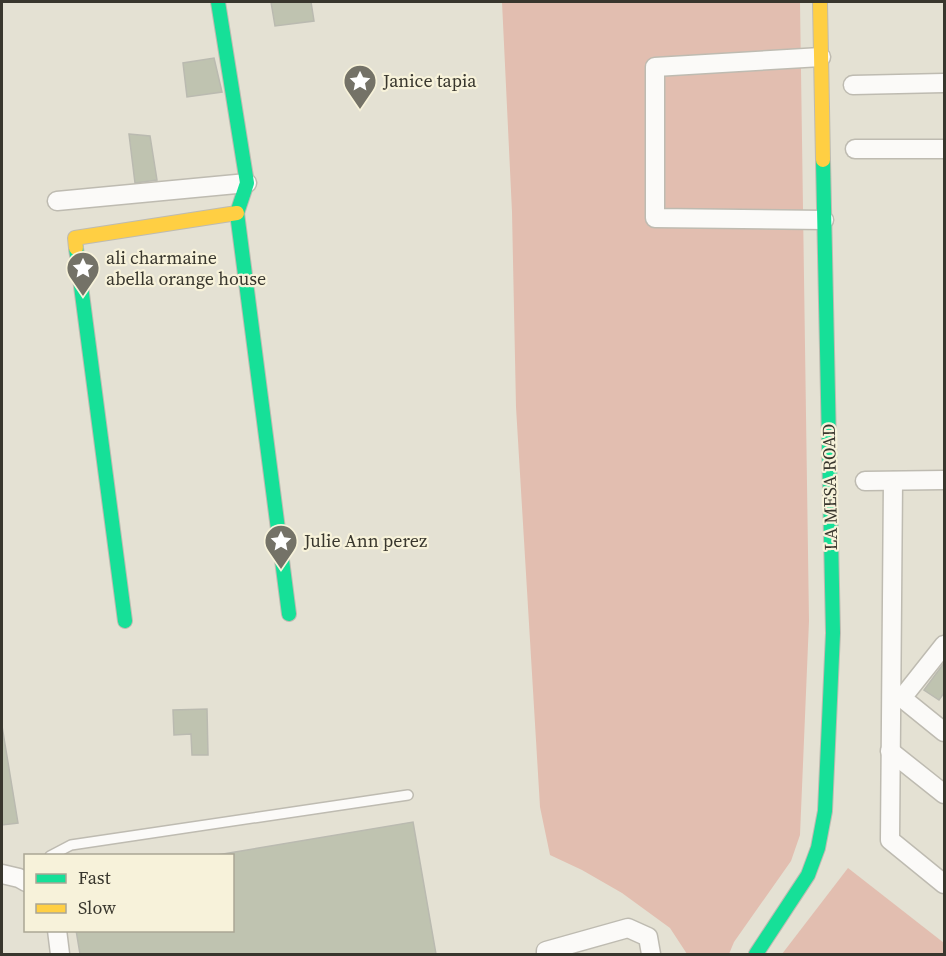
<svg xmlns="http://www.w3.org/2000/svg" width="946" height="956" viewBox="0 0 946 956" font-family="'Source Serif 4',serif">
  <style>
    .green { fill: #e2beb0 }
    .building { fill: #bfc3b0; stroke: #babab0; stroke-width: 1.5 }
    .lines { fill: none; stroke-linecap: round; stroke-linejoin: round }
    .lane-casing { stroke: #bebbb1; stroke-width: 12 }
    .street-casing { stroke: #bebbb1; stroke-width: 21 }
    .fast-casing { stroke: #bebbb1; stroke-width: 16 }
    .slow-casing { stroke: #bebbb1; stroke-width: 16 }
    .lane { stroke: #fbfaf8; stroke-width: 9 }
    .street { stroke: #fbfaf8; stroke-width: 18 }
    .fast { stroke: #16e098; stroke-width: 14 }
    .slow { stroke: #ffcf43; stroke-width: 14 }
    .labels { text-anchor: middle; stroke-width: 4.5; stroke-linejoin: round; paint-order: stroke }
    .poi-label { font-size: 18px; fill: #38362d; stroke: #f7f2da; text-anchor: start }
    .street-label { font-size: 18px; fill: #38362d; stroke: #f7f2da }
  </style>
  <rect width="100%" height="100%" fill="#e4e1d3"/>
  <g class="green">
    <path d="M 502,2 L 800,2 L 809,621 L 800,835 L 791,861 L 734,942 L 729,954 L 687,954 L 670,928 L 622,893 L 582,870 L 550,855 L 540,807 L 516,407 L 512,212 Z"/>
    <path d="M 848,868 L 944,943 L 944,954 L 782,954 Z"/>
  </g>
  <g class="building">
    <path d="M 271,2 L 311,2 L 314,21 L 275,26 Z"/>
    <path d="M 214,58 L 222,92 L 187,97 L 183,63 Z"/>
    <path d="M 129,134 L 150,136 L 157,180 L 135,183 Z"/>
    <path d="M 944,663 L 944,693 L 939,700 L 924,690 Z"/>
    <path d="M 207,709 L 208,755 L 192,755 L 191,734 L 174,735 L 173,710 Z"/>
    <path d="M 2,726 L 18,823 L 2,825 Z"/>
    <path d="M 413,822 L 436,954 L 80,954 L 76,930 L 232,930 L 232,856 L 211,856 Z"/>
  </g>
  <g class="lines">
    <defs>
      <path id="lane" d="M 50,856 L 71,845 L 408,795"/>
      <g id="street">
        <path d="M 821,57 L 655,67 L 655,218 L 824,220"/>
        <path d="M 853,85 L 944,83"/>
        <path d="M 855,149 L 944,149"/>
        <path d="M 57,201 L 247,183"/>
        <path d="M 865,481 L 944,480"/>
        <path d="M 893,481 L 890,840 L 944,884"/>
        <path d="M 944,645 L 902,698 L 944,732"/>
        <path d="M 890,751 L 944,794"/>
        <path d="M 2,874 L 19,878 L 26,882"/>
        <path d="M 57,930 L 60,954"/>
        <path d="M 546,954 L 546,951 L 628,928 L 648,937 L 651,954"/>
      </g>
      <g id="fast">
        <path d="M 218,2 L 247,183 L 237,213 L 289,614"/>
        <path d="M 76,248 L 125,621"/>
        <path d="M 756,954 L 808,875 L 818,848 L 825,811 L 833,633 L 823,160"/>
      </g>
      <g id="slow">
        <path d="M 820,2 L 823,160"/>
        <path d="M 76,248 L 75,238 L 237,213"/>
      </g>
    </defs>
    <use href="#lane" class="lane-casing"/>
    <use href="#street" class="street-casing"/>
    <use href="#fast" class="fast-casing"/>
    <use href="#slow" class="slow-casing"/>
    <use href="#lane" class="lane"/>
    <use href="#street" class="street"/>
    <use href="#fast" class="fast"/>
    <use href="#slow" class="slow"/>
  </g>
  <defs>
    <symbol id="sight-pin" viewBox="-11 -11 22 30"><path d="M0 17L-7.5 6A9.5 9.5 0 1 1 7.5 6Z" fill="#747267" stroke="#f7f2da"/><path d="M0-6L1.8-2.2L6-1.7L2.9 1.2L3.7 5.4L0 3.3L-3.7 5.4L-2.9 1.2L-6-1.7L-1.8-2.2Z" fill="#fff"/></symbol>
  </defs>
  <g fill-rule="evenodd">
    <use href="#sight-pin" x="341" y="62" width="38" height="52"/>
    <use href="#sight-pin" x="64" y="249" width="38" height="52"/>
    <use href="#sight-pin" x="262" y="522" width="38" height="52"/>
  </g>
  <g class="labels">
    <g class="poi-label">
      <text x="383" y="87">Janice tapia</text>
      <text x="106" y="264">ali charmaine<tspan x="106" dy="21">abella orange house</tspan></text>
      <text x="304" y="547">Julie Ann perez</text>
    </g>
    <g class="street-label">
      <text transform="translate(830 487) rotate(-91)" y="6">LA MESA ROAD</text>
    </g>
  </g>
  <rect width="946" height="956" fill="none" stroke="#38362d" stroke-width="6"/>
  <rect x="24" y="854" width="210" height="78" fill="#f7f2da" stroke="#aba795" stroke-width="1.5"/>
  <rect x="36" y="874" width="30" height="9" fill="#16e098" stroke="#aba795" stroke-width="1.5"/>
  <text x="78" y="884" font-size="18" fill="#38362d">Fast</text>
  <rect x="36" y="904" width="30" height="9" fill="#ffcf43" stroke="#aba795" stroke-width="1.5"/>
  <text x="78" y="914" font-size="18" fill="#38362d">Slow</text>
</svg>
